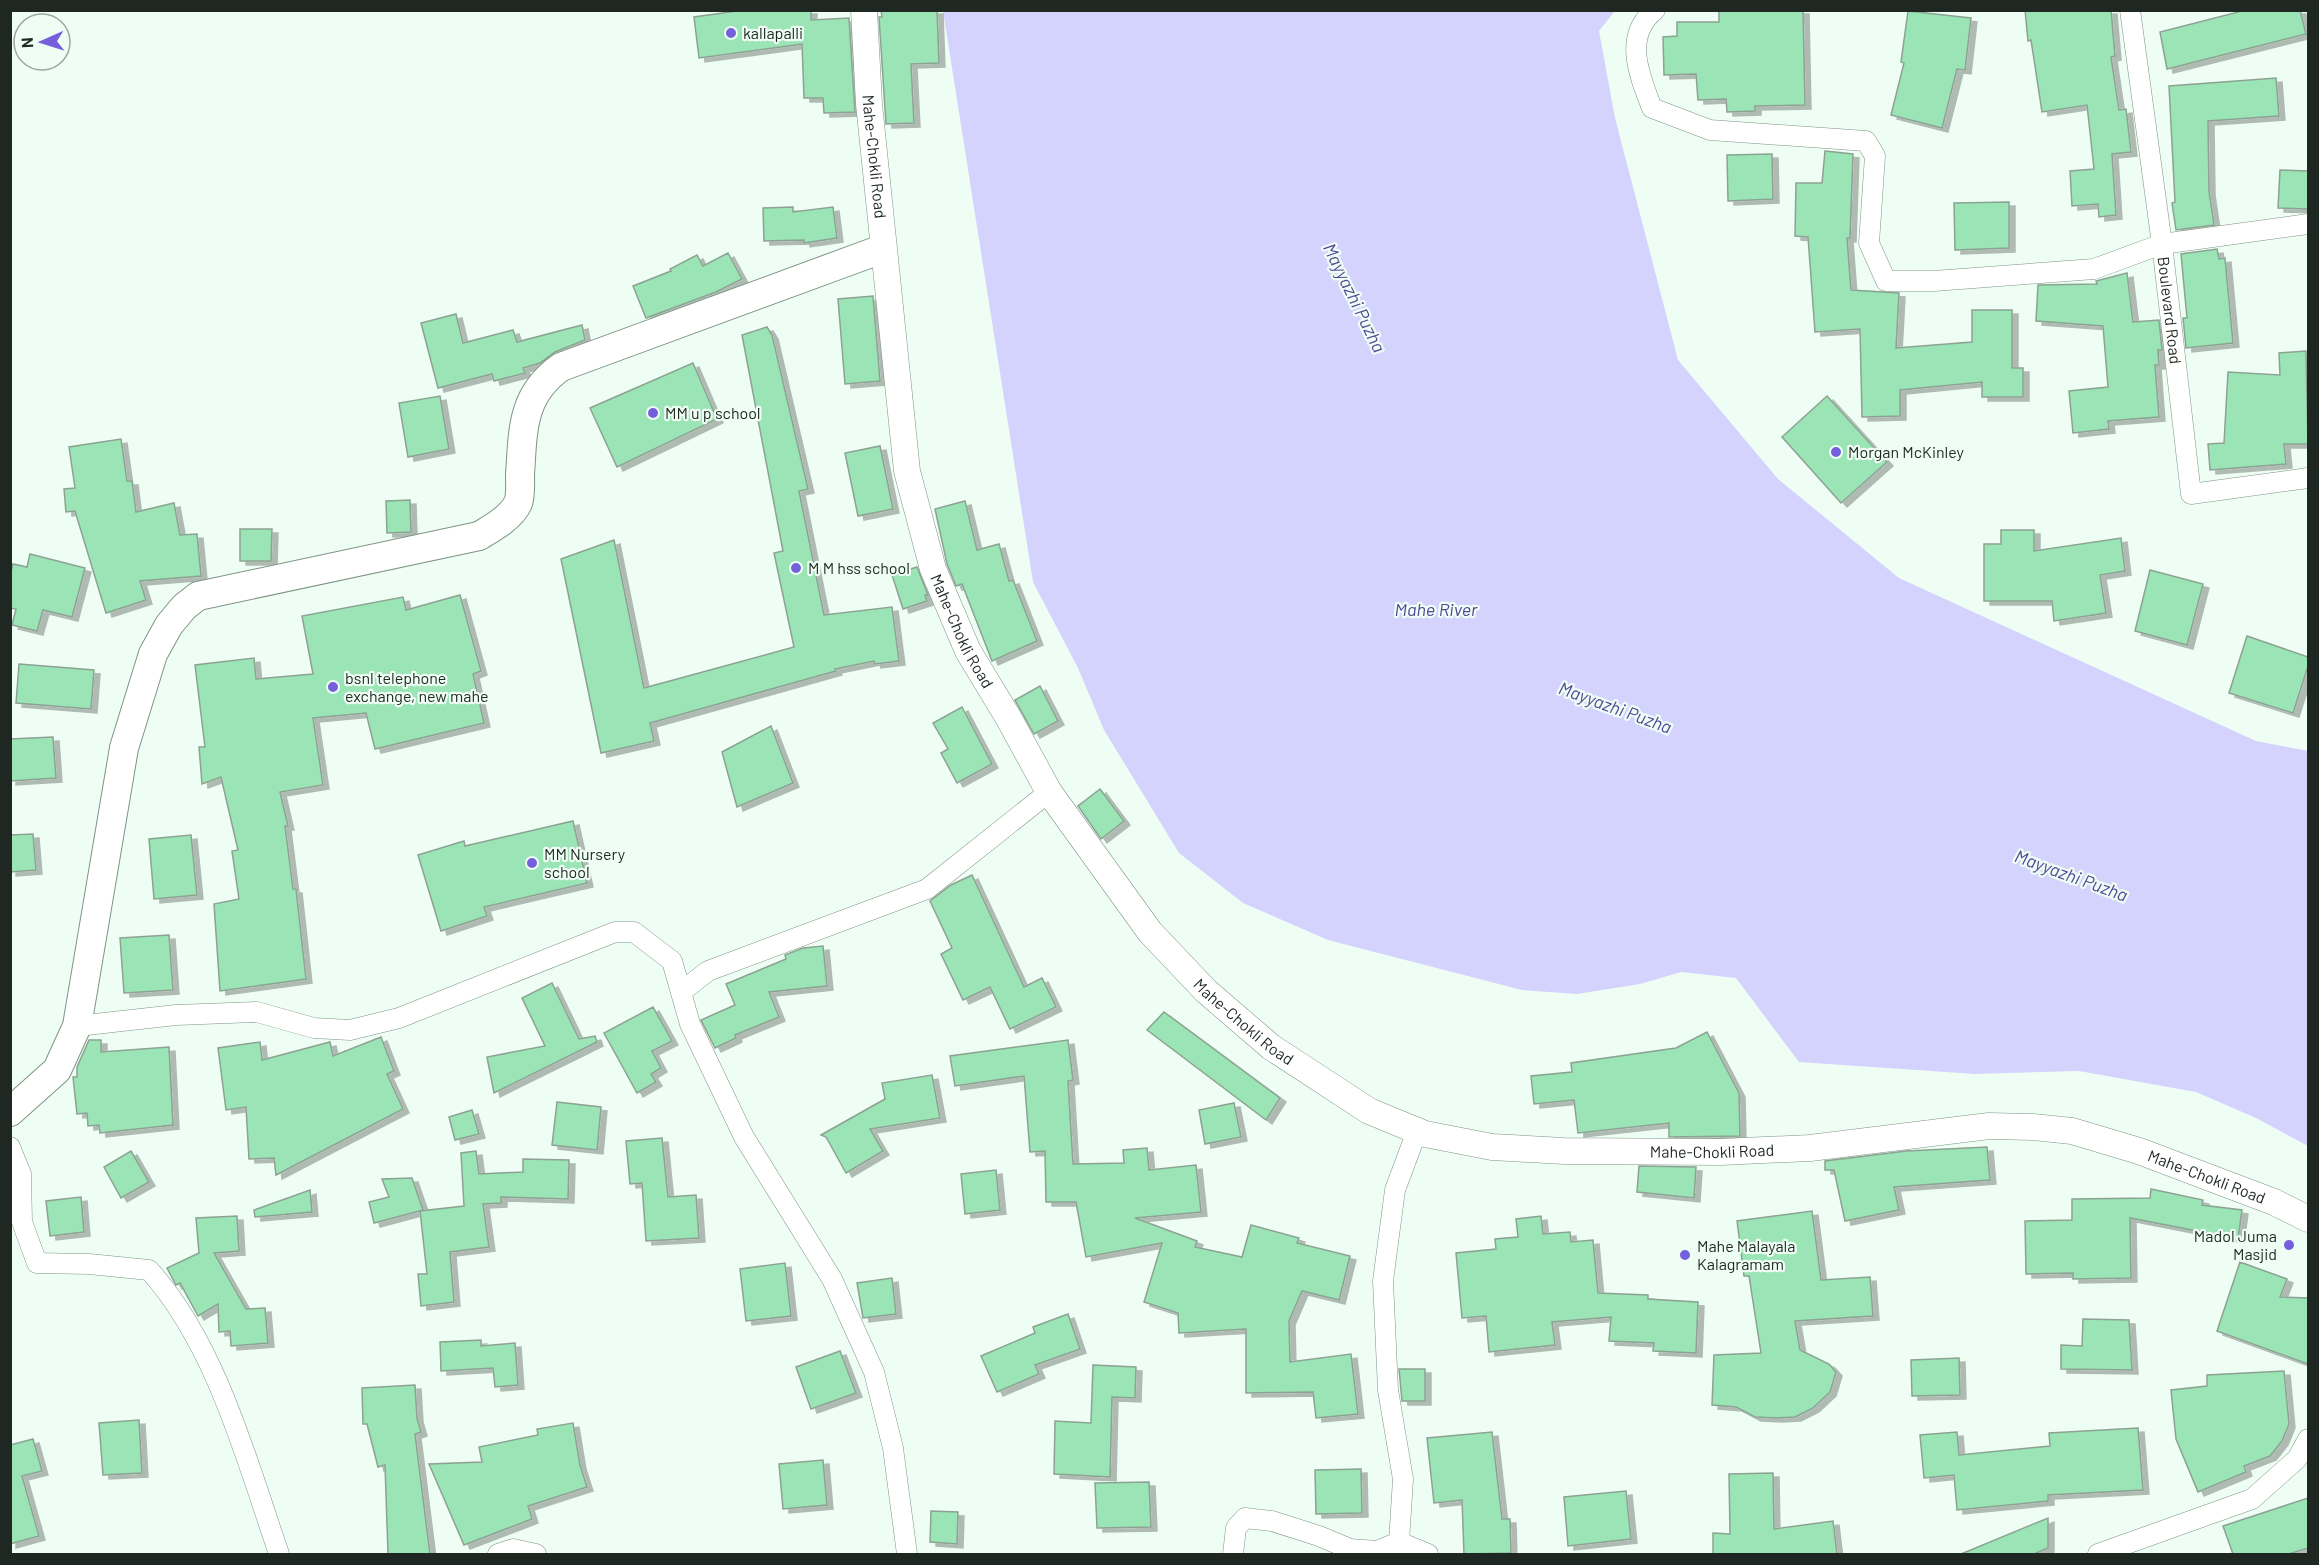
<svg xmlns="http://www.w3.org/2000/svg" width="2319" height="1565" viewBox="0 0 2319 1565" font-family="Barlow,sans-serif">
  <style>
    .water { fill: #d4d3fe }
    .building { fill: #9ae4b5; stroke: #8ca393; stroke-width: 1.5; filter: url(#shadow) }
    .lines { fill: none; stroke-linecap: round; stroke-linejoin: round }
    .minor-casing { stroke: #7d9484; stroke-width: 21 }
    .tertiary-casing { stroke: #7d9484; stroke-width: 27 }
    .secondary-casing { stroke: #7d9484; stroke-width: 30 }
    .minor { stroke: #fff; stroke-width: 20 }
    .tertiary { stroke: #fff; stroke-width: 26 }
    .secondary { stroke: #fff; stroke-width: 28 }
    .poi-dot { fill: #7460db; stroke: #effef4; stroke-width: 2 }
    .labels { text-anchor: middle; stroke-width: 4.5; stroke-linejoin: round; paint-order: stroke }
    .poi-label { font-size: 16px; fill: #1e2721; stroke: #effef4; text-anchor: start }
    .street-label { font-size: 16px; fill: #1e2721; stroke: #effef4 }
    .water-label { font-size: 18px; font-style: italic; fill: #534798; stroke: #effef4 }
  </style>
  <defs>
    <filter id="shadow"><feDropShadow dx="6" dy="4" stdDeviation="0" flood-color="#0004"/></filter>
  </defs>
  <rect width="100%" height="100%" fill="#effef4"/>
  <path class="water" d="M 943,11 L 1615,11 L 1599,31 L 1615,118 L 1678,360 L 1778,479 L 1899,578 L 2256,741 L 2308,751 L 2308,1146 L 2256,1118 L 2196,1092 L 2079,1071 L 1975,1074 L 1799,1062 L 1736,978 L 1681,972 L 1640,984 L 1577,994 L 1522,990 L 1328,940 L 1243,903 L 1179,853 L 1104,730 L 1078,668 L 1033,582 Z"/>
  <g class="building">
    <path d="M 744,10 L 811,10 L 811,20 L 849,18 L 855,112 L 824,113 L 823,98 L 804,98 L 802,44 L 699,58 L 694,17 Z"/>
    <path d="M 881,10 L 937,10 L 939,63 L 911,64 L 914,123 L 886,124 L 879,17 L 882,17 Z"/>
    <path d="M 1719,10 L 1803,10 L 1805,105 L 1755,106 L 1755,111 L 1727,112 L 1726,99 L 1698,100 L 1696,74 L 1664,75 L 1663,37 L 1677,36 L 1677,22 L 1719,22 Z"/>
    <path d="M 2025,10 L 2111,10 L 2115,56 L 2111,57 L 2119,110 L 2126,109 L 2131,152 L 2112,154 L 2116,215 L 2099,217 L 2098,204 L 2072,206 L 2070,171 L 2094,169 L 2087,105 L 2042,112 L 2031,40 L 2028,41 Z"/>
    <path d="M 2246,10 L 2300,10 L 2306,34 L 2167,69 L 2160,32 Z"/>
    <path d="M 1908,11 L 1971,18 L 1965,70 L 1957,69 L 1942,128 L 1891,115 L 1904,63 L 1901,62 Z"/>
    <path d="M 2276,78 L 2279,116 L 2208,121 L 2209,191 L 2214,225 L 2176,230 L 2172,203 L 2175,202 L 2169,86 Z"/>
    <path d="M 1825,151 L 1853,154 L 1850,238 L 1847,238 L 1851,290 L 1899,293 L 1896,348 L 1972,342 L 1972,310 L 2012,310 L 2012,368 L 2023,368 L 2023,397 L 1982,397 L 1982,382 L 1900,390 L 1900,416 L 1862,417 L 1860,329 L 1815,332 L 1808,237 L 1795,236 L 1796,183 L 1822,183 Z"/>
    <path d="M 1772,154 L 1773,199 L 1728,201 L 1727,155 Z"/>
    <path d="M 2280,170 L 2308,171 L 2308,209 L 2278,208 Z"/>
    <path d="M 2009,202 L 2009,248 L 1955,250 L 1954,203 Z"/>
    <path d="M 793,207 L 793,212 L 833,207 L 837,238 L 804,243 L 804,240 L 764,241 L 763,208 Z"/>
    <path d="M 2217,249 L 2219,259 L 2225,258 L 2233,343 L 2186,348 L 2183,318 L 2187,318 L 2181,254 Z"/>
    <path d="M 728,253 L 742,279 L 716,292 L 646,318 L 633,286 L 671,271 L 670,269 L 697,255 L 703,266 Z"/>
    <path d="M 2127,273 L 2133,322 L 2159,320 L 2162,350 L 2158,350 L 2159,365 L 2155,365 L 2159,417 L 2108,421 L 2109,429 L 2073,433 L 2069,391 L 2108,387 L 2103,326 L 2036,321 L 2038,285 L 2097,284 L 2096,281 Z"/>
    <path d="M 873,296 L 880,381 L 845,384 L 838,299 Z"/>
    <path d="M 456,314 L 463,343 L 513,330 L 517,342 L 582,325 L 585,340 L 555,352 L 540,363 L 523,368 L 525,373 L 494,381 L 492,374 L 438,388 L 421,323 Z"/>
    <path d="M 767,327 L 772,335 L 808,489 L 799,491 L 824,615 L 892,607 L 899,661 L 875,664 L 874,661 L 835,669 L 836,671 L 650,723 L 654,741 L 601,753 L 561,559 L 614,540 L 644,688 L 794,647 L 774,553 L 783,551 L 742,335 Z"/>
    <path d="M 2306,351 L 2308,444 L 2284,444 L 2286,464 L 2210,470 L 2208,444 L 2224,443 L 2228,372 L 2280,375 L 2279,353 Z"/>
    <path d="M 693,363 L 717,419 L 617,467 L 590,408 Z"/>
    <path d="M 440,396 L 449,449 L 408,457 L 399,403 Z"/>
    <path d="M 1827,396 L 1887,462 L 1841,503 L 1782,437 Z"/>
    <path d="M 121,439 L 127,481 L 132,481 L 136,512 L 174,503 L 180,535 L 197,534 L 201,576 L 140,581 L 146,600 L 106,613 L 75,511 L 66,512 L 64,489 L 75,488 L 69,447 Z"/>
    <path d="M 880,446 L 893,509 L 858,516 L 845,453 Z"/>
    <path d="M 410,500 L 411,532 L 387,533 L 386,501 Z"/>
    <path d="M 965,501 L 977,550 L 999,544 L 1009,581 L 1013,580 L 1037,641 L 992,661 L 962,584 L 956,586 L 947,564 L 935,509 Z"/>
    <path d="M 240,529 L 272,529 L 271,561 L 240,561 Z"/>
    <path d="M 2001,530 L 2034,530 L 2034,551 L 2121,538 L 2125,571 L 2100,575 L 2106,613 L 2054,621 L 2052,601 L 1984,601 L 1984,544 L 2001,544 Z"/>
    <path d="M 30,554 L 85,568 L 72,617 L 43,610 L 37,631 L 12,625 L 16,609 L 10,608 L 10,575 L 13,564 L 27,567 Z"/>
    <path d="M 917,567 L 928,595 L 925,595 L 927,601 L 903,609 L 892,575 Z"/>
    <path d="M 2150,570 L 2203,584 L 2187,645 L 2135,631 Z"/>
    <path d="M 460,595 L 481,671 L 473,674 L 484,723 L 375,749 L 366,713 L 313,718 L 323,785 L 280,792 L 288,826 L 285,826 L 293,889 L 296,889 L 306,979 L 220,991 L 214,904 L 239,899 L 232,851 L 238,850 L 221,777 L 202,784 L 199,747 L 205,747 L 195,665 L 254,658 L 256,679 L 313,674 L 302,616 L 403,597 L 406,610 Z"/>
    <path d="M 2247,636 L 2308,657 L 2308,666 L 2293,713 L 2229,693 Z"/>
    <path d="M 19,664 L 94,670 L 91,709 L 16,703 Z"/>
    <path d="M 1040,686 L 1058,721 L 1034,734 L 1015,700 Z"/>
    <path d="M 962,707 L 992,764 L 957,783 L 941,753 L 948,749 L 933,723 Z"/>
    <path d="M 771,726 L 793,783 L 737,807 L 722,752 Z"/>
    <path d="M 53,737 L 56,778 L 10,781 L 10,739 Z"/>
    <path d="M 1100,789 L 1124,821 L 1101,839 L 1078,806 Z"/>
    <path d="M 573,821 L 587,883 L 484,907 L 487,916 L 441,931 L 418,855 L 464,841 L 465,846 Z"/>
    <path d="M 33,834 L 36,870 L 10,872 L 10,835 Z"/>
    <path d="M 191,835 L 197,895 L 154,899 L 149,839 Z"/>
    <path d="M 972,875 L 1024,987 L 1042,978 L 1056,1007 L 1010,1029 L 990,987 L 963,1000 L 941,954 L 952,948 L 930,901 L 951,885 Z"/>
    <path d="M 169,935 L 173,990 L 124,993 L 120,938 Z"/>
    <path d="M 823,946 L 827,986 L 769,992 L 779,1017 L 735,1035 L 736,1038 L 715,1048 L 701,1020 L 735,1005 L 726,984 L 786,959 L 785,955 L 803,948 Z"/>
    <path d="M 552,983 L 579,1039 L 595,1036 L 597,1042 L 494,1093 L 487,1057 L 545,1046 L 522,998 Z"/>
    <path d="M 653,1007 L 672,1041 L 652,1051 L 661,1068 L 651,1074 L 656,1082 L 637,1093 L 604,1033 Z"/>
    <path d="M 1164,1012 L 1280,1098 L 1266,1120 L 1147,1030 Z"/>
    <path d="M 1707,1032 L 1739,1093 L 1740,1136 L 1669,1137 L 1669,1123 L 1578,1133 L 1574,1100 L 1534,1104 L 1531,1076 L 1572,1072 L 1571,1063 L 1676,1048 Z"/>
    <path d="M 381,1037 L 394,1071 L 387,1074 L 403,1109 L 276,1175 L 274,1158 L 249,1159 L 246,1107 L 226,1110 L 218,1048 L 260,1042 L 262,1060 L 330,1042 L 333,1056 Z"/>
    <path d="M 89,1040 L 101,1040 L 101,1052 L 169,1047 L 173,1125 L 100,1133 L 99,1125 L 88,1126 L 87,1113 L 77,1114 L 73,1077 L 77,1077 L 77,1067 Z"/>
    <path d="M 1068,1040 L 1073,1080 L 1068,1081 L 1073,1164 L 1124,1163 L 1123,1150 L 1147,1148 L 1149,1170 L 1196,1165 L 1201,1212 L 1135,1218 L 1197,1241 L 1195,1247 L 1242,1257 L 1251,1225 L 1299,1238 L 1297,1243 L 1350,1256 L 1339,1300 L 1302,1291 L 1289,1321 L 1290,1362 L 1351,1354 L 1358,1414 L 1316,1418 L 1313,1392 L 1246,1393 L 1246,1329 L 1179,1333 L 1178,1313 L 1144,1302 L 1162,1243 L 1086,1257 L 1076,1202 L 1046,1202 L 1045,1151 L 1030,1152 L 1024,1076 L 955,1086 L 950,1056 Z"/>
    <path d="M 932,1075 L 940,1118 L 870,1129 L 883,1151 L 846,1173 L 826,1137 L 821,1135 L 885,1099 L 882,1083 Z"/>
    <path d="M 557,1102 L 601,1107 L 597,1150 L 552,1145 Z"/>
    <path d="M 1234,1103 L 1241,1137 L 1205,1144 L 1199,1110 Z"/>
    <path d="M 472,1110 L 479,1134 L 455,1140 L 449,1117 Z"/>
    <path d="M 662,1138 L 668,1197 L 696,1195 L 699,1238 L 646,1241 L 642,1183 L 630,1184 L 626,1141 Z"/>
    <path d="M 1987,1147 L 1990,1180 L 1894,1187 L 1899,1210 L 1845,1221 L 1834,1170 L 1825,1170 L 1825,1161 L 1906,1151 Z"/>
    <path d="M 131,1151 L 149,1182 L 121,1198 L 104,1167 Z"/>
    <path d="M 476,1151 L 479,1174 L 523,1172 L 523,1159 L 569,1160 L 568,1199 L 501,1197 L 501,1203 L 483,1204 L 489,1247 L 450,1252 L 454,1302 L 421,1306 L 418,1274 L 427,1274 L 420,1211 L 464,1206 L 461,1153 Z"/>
    <path d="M 1639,1166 L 1696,1167 L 1694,1198 L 1637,1192 Z"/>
    <path d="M 996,1170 L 1000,1210 L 965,1214 L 961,1174 Z"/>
    <path d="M 412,1178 L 423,1210 L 374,1223 L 369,1202 L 389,1197 L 382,1179 Z"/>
    <path d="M 2151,1189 L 2203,1200 L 2202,1205 L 2242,1210 L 2238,1239 L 2130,1218 L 2131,1278 L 2073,1279 L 2073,1273 L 2026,1274 L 2025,1221 L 2072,1220 L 2072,1199 L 2150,1198 Z"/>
    <path d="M 310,1190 L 312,1212 L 255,1217 L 254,1210 Z"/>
    <path d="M 81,1197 L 84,1232 L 50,1236 L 46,1201 Z"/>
    <path d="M 1812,1211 L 1821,1280 L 1870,1277 L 1873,1316 L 1795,1321 L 1800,1350 L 1829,1364 L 1836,1372 L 1830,1392 L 1813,1408 L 1795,1417 L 1776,1418 L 1755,1417 L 1736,1407 L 1712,1405 L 1714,1355 L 1761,1353 L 1749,1276 L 1744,1276 L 1737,1221 Z"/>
    <path d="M 237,1216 L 239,1251 L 214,1253 L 246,1309 L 265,1308 L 268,1343 L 231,1346 L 230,1331 L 219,1332 L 218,1304 L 198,1316 L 180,1283 L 176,1285 L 167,1268 L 199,1253 L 196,1218 Z"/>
    <path d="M 1541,1216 L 1543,1234 L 1570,1232 L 1571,1242 L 1593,1240 L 1598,1293 L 1648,1295 L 1648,1299 L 1698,1302 L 1696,1353 L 1653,1351 L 1654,1343 L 1609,1341 L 1611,1317 L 1552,1322 L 1555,1345 L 1489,1352 L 1486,1316 L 1462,1318 L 1456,1253 L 1496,1249 L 1495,1239 L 1518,1237 L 1516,1219 Z"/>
    <path d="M 2240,1262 L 2287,1279 L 2280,1297 L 2308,1298 L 2308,1364 L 2217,1331 Z"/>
    <path d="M 785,1263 L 791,1316 L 746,1321 L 740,1269 Z"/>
    <path d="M 892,1278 L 896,1314 L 863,1318 L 857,1283 Z"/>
    <path d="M 1068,1314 L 1080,1349 L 1035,1365 L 1039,1374 L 997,1392 L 981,1356 L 1035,1333 L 1033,1327 Z"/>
    <path d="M 2083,1319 L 2129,1320 L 2132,1370 L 2061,1369 L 2061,1345 L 2082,1346 Z"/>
    <path d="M 481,1340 L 481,1346 L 515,1343 L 518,1385 L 495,1387 L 493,1368 L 441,1371 L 440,1342 Z"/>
    <path d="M 840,1351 L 856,1393 L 811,1409 L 796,1367 Z"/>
    <path d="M 1959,1358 L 1960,1395 L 1912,1396 L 1911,1360 Z"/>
    <path d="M 1093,1365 L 1136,1367 L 1135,1398 L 1112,1397 L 1110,1477 L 1054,1474 L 1055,1421 L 1091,1423 Z"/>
    <path d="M 1399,1369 L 1425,1369 L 1425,1401 L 1402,1401 Z"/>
    <path d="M 2284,1371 L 2289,1424 L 2282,1441 L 2270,1456 L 2244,1466 L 2246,1472 L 2198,1492 L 2176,1439 L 2171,1390 L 2207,1386 L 2207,1375 Z"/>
    <path d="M 415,1385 L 417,1418 L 421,1432 L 415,1434 L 430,1554 L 388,1554 L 385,1465 L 378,1467 L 367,1424 L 363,1424 L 362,1388 Z"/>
    <path d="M 139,1420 L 142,1473 L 103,1475 L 99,1423 Z"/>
    <path d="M 573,1423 L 580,1465 L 587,1487 L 528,1506 L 532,1519 L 464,1545 L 429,1464 L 482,1462 L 479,1447 L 538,1435 L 537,1429 Z"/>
    <path d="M 2138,1428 L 2143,1490 L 2048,1495 L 2048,1501 L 1957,1510 L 1954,1475 L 1924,1478 L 1920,1435 L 1957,1432 L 1959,1455 L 2050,1446 L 2049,1433 Z"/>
    <path d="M 1492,1432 L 1502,1519 L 1510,1519 L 1511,1553 L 1464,1554 L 1462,1500 L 1434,1503 L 1427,1438 Z"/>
    <path d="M 33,1439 L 42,1471 L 22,1476 L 39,1536 L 10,1544 L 10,1445 Z"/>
    <path d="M 823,1460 L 827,1505 L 783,1509 L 779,1464 Z"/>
    <path d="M 1361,1469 L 1362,1513 L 1316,1514 L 1315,1470 Z"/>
    <path d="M 1773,1473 L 1774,1529 L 1833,1521 L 1837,1554 L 1713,1554 L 1713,1533 L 1730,1534 L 1729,1474 Z"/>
    <path d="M 1149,1482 L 1151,1527 L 1097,1528 L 1095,1483 Z"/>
    <path d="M 1626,1491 L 1631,1539 L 1568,1546 L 1564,1497 Z"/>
    <path d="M 2308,1498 L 2308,1548 L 2289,1554 L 2233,1554 L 2223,1526 Z"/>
    <path d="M 931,1511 L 958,1512 L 957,1544 L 930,1542 Z"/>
    <path d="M 2048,1518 L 2048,1548 L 2034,1554 L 1961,1554 Z"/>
  </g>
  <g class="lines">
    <defs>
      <g id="minor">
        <path d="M 1655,10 C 1622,36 1640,77 1652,108 L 1710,130 L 1866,141 L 1875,156 L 1869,243 L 1886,281 L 1934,281 L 2094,269 L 2162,244 L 2308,224"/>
        <path id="s1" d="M 2130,10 L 2162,244 L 2191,494 L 2308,478"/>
        <path d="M 681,992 L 708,971 L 927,889 L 1049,792"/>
        <path d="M 77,1026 L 176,1015 L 257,1012 L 314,1028 L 350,1030 L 399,1018 L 615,932 L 634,932 L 672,961 L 690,1024 L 744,1137 L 832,1279 L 874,1372 L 893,1448 L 907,1554"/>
        <path d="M 10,1147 L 21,1174 L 22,1222 L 37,1263 L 89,1264 L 149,1270 C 216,1344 247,1461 279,1554"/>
        <path d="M 1399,1542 L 1428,1554"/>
        <path d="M 498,1554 L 513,1549 L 536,1554"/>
        <path d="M 1233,1554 L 1236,1528 L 1245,1518 L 1272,1521 L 1319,1536 L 1350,1549 L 1377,1551 L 1399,1542 L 1403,1479 L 1388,1390 L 1383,1281 L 1395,1190 L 1417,1131"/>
        <path d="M 2098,1554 L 2252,1499 L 2297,1459 L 2308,1439"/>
      </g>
      <g id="tertiary">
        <path id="s2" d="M 864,10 L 869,104 L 907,471 L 933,569 L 968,651 L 1008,717 L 1049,792 L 1150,932 L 1206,991 L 1271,1047 L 1369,1111 L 1425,1134 L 1492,1147 L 1564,1151 L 1721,1152 L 1810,1148 L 1989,1126 L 2033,1127 L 2072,1131 L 2139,1151 L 2274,1202 L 2308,1219"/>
      </g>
      <path id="secondary" d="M 10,1112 L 57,1070 L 77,1026 L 124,748 L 153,654 L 169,625 L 184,607 L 198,596 L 479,536 C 492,528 511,518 518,503 C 521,496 520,483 520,475 C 523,431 521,395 561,367 L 882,249"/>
    </defs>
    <use href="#minor" class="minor-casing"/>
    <use href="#tertiary" class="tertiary-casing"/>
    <use href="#secondary" class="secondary-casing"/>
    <use href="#minor" class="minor"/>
    <use href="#tertiary" class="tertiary"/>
    <use href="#secondary" class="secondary"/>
  </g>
  <g class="poi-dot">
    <circle cx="731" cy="33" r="6"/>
    <circle cx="653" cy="413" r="6"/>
    <circle cx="1836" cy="452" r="6"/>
    <circle cx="796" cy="568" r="6"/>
    <circle cx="333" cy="687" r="6"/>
    <circle cx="532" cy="863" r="6"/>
    <circle cx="2289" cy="1245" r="6"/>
    <circle cx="1685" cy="1255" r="6"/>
  </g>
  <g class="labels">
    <g class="poi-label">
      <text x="743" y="39">kallapalli</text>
      <text x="665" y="419">MM u p school</text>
      <text x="1848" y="458">Morgan McKinley</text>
      <text x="808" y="574">M M hss school</text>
      <text x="345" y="684">bsnl telephone<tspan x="345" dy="18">exchange, new mahe</tspan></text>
      <text x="544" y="860">MM Nursery<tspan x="544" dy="18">school</tspan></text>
      <text x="2277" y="1242" text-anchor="end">Madol Juma<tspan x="2277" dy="18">Masjid</tspan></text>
      <text x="1697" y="1252">Mahe Malayala<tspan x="1697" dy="18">Kalagramam</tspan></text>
    </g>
    <g class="street-label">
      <text dy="6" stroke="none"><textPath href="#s2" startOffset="147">Mahe-Chokli Road</textPath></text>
      <text dy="6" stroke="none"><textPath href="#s1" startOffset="303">Boulevard Road</textPath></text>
      <text dy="6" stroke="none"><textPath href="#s2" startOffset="633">Mahe-Chokli Road</textPath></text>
      <text dy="6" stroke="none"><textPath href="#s2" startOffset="1119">Mahe-Chokli Road</textPath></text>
      <text dy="6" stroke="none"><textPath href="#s2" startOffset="1622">Mahe-Chokli Road</textPath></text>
      <text dy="6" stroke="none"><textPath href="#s2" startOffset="2126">Mahe-Chokli Road</textPath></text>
    </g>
    <g class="water-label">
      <text transform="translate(1354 298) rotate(64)" y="6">Mayyazhi Puzha</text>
      <text x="1436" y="616">Mahe River</text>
      <text transform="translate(1615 708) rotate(20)" y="6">Mayyazhi Puzha</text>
      <text transform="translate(2071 876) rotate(20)" y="6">Mayyazhi Puzha</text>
    </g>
  </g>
  <rect width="2319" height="1565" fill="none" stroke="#1e2721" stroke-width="24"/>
  <g transform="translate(42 42) rotate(267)"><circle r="28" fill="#effef4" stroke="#9ba8a0" stroke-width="1.5"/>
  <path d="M0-4.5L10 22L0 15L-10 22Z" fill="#7460db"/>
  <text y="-9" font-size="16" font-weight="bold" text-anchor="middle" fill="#1e2721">N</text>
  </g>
</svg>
